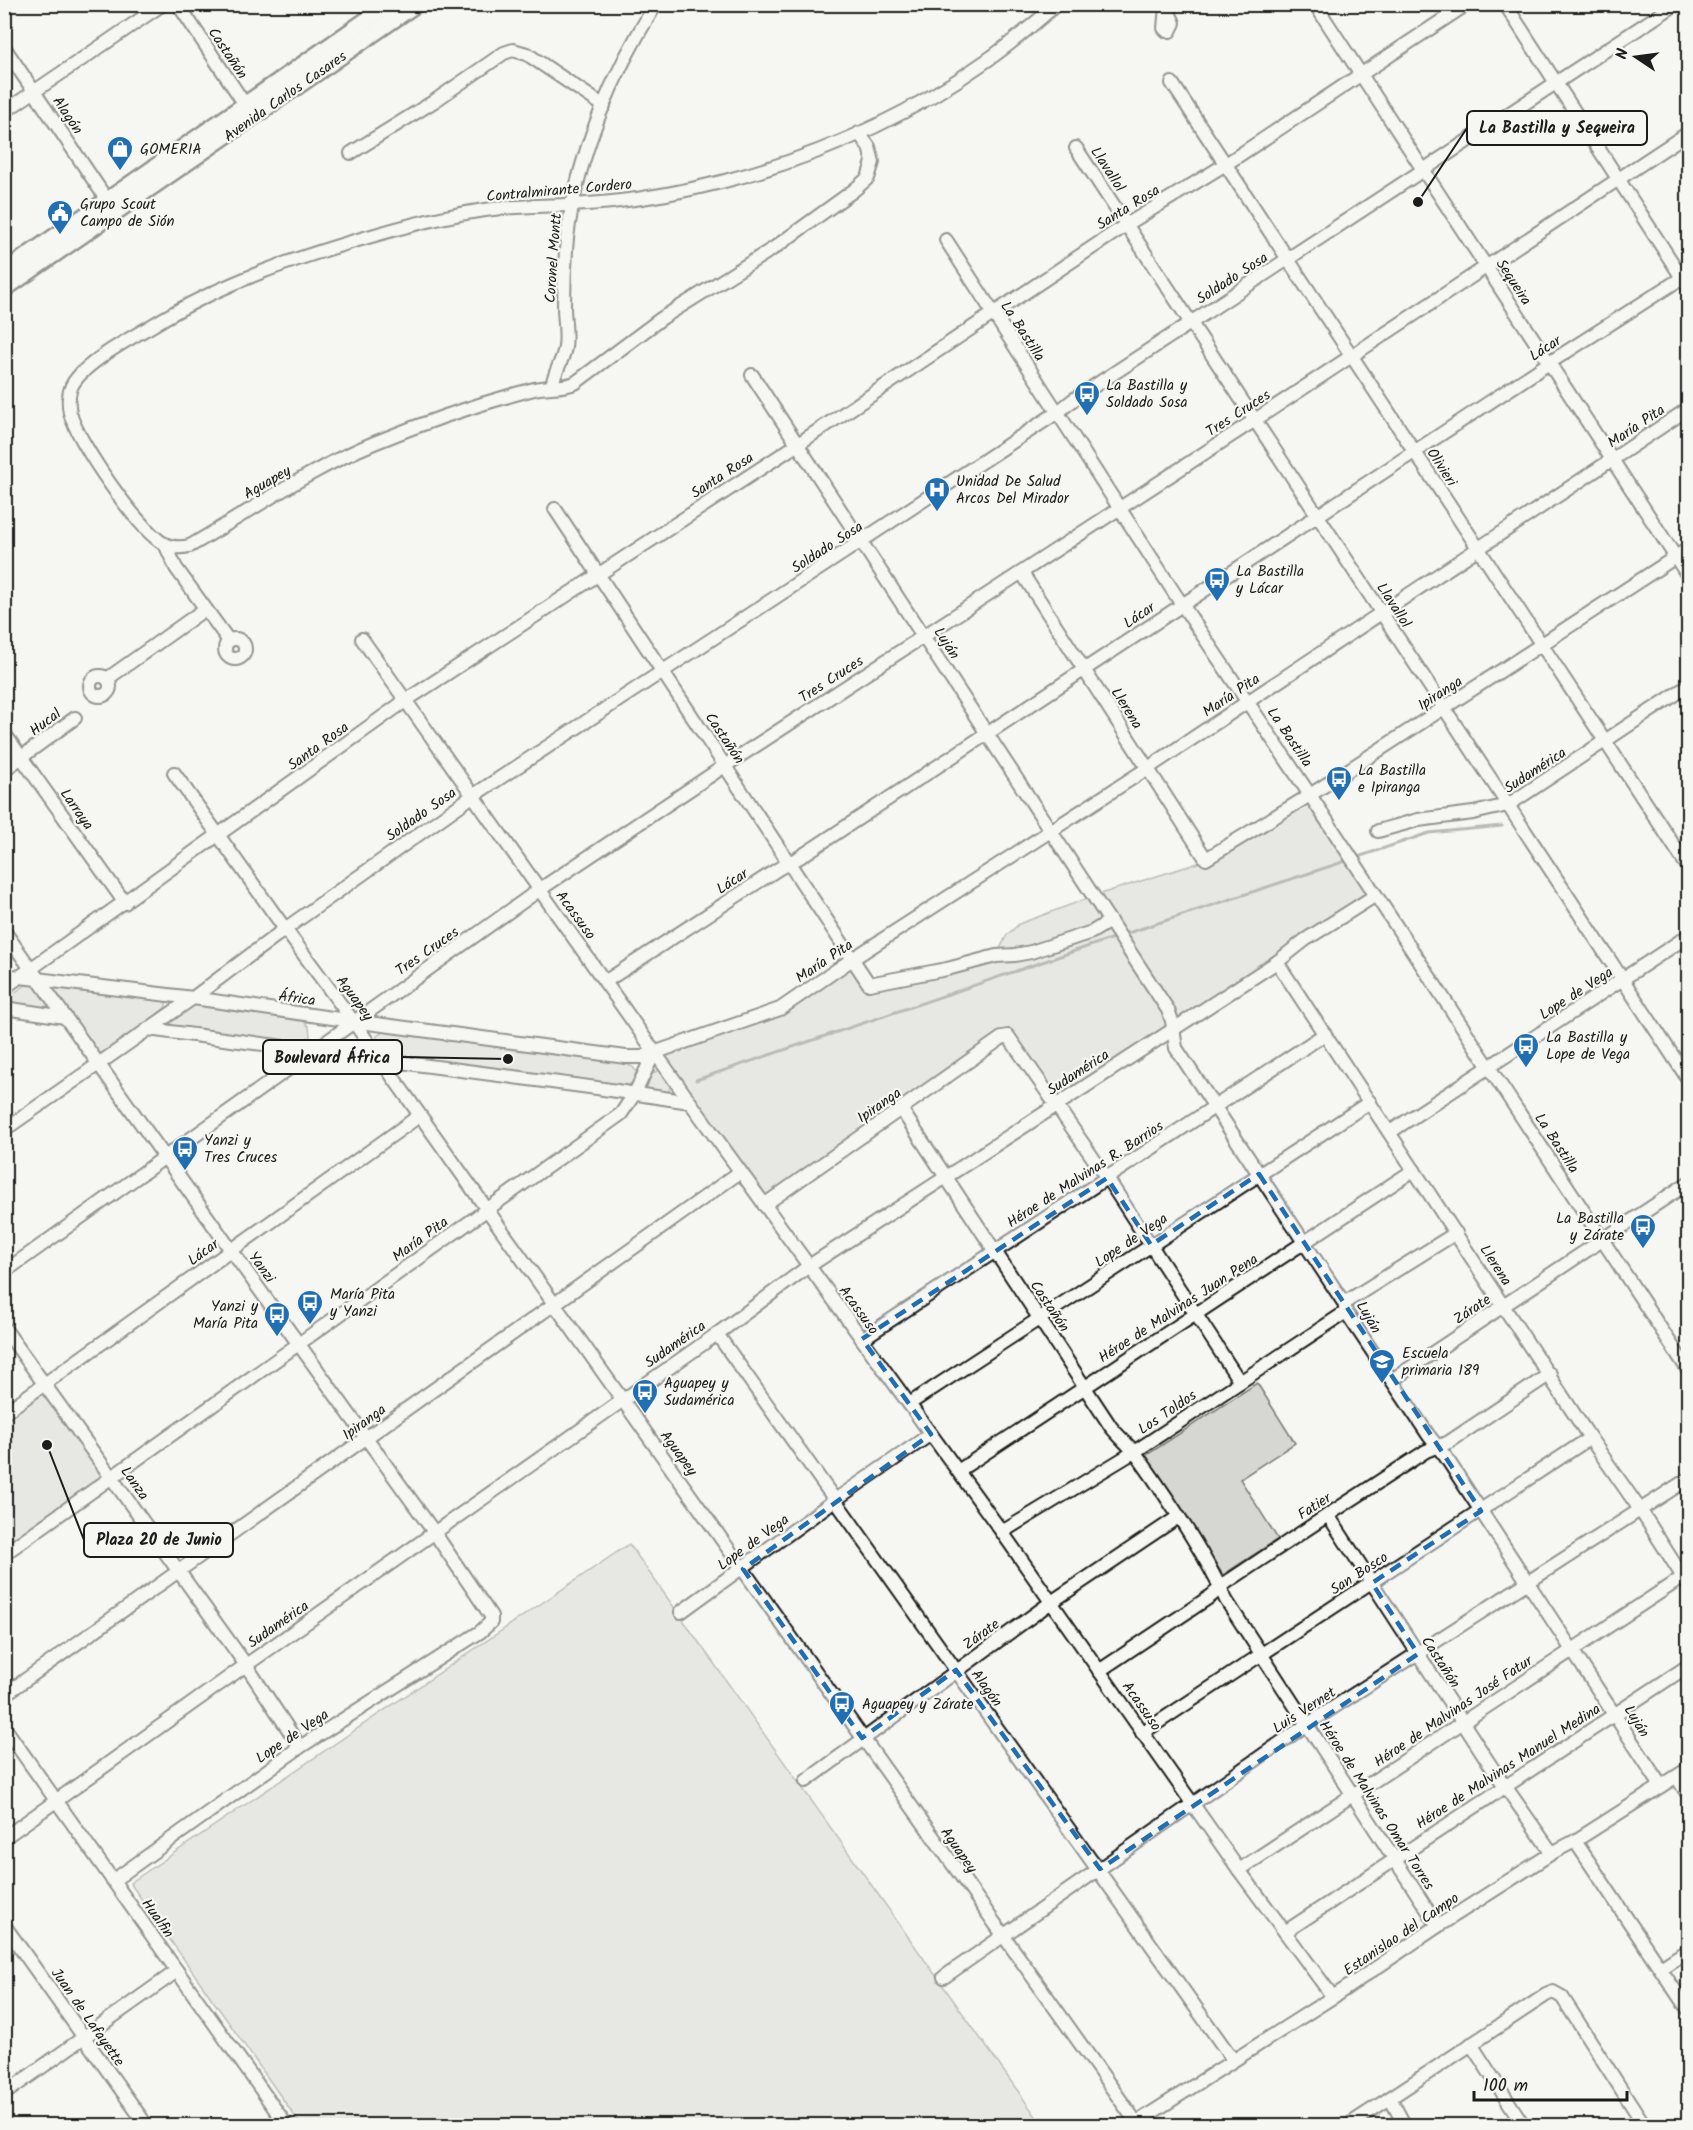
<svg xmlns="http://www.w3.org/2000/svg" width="1693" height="2130" viewBox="0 0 1693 2130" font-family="Kalam,sans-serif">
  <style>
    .green { fill: #d6d6d2; stroke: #797977; stroke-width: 1.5 }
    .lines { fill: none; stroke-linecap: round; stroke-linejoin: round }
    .stream { stroke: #727271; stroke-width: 3 }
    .minor-casing { stroke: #1c1c1c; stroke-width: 16 }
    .major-casing { stroke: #1c1c1c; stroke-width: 20 }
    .minor { stroke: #f6f6f2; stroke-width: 12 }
    .major { stroke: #f6f6f2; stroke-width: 15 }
    .marked { fill: none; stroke: #1f6fb2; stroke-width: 4.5; stroke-dasharray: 12 8; stroke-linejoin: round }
    .labels { text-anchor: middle; stroke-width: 4.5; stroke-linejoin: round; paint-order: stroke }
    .street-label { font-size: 15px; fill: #1c1c1c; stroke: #f6f6f2 }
    .poi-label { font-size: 15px; fill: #1c1c1c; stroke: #f6f6f2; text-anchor: start }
    .leader { fill: none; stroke: #1c1c1c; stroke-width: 2 }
    .callout-dot { fill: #1c1c1c; stroke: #f6f6f2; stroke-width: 2 }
    .callout { fill: #f6f6f2; stroke: #1c1c1c; stroke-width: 2 }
    .callout-label { font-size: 16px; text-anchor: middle; font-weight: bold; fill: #1c1c1c }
  </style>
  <rect width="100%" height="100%" fill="#f6f6f2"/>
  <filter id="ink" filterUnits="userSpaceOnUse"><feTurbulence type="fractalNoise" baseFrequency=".0167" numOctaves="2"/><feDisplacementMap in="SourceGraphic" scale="12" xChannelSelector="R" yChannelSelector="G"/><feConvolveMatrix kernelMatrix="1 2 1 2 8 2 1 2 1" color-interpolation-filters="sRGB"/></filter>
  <g filter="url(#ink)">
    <g class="green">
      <path d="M 1310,795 L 1376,895 L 1056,1105 L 1008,1036 L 764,1205 L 655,1051 L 771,1013 L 854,958 L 869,984 L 996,956 L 1007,935 L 1019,924 L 1094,896 L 1198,863 Z"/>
      <path d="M 30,982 L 36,983 L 52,1010 L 5,1008 L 4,1000 Z"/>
      <path d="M 57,985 L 161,999 L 166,1003 L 166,1007 L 107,1055 L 103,1056 L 97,1052 L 54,992 L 53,987 Z"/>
      <path d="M 197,1003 L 301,1018 L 309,1027 L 310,1036 L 304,1044 L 173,1027 L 170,1022 L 170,1018 Z"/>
      <path d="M 386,1030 L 623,1063 L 633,1067 L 636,1071 L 634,1083 L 624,1086 L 390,1056 L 384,1054 L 376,1045 L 377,1036 Z"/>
      <path d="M 659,1070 L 661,1070 L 672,1083 L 668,1093 L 649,1092 L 647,1088 L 650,1075 Z"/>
      <path d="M 1257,1383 L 1295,1443 L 1240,1479 L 1278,1539 L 1223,1575 L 1145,1456 Z"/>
      <path d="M 46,1384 L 113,1478 L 5,1554 L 5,1413 Z"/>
      <path d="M 629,1544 L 1042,2125 L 301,2125 L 130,1883 Z"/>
    </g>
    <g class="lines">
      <g class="stream">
        <path d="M 1355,858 L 1429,833 L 1502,826"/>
        <path d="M 1122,935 L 1349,860"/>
        <path d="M 696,1080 L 1116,937"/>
      </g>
      <defs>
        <g id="minor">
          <path d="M 178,4 L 250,112"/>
          <path d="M 1165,4 L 1166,6 L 1174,23 L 1170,31 L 1167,31 L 1164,28 L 1166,6"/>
          <path d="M 1315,4 L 1688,576"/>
          <path d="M 1505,4 L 1688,287"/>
          <path d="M 4,47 L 107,200"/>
          <path d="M 1172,83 L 1688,867"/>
          <path d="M 4,112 L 163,4"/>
          <path d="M 859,133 L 869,147 L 873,162 L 868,178 L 853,191 L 774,248 L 662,318 L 575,383 C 563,388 548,386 534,389 C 481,403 425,422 374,443 C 308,470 251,511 190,546 C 181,548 172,548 164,544 C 138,529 78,443 70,413 C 68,403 68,391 74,382 C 88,361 131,338 153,325 C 221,283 298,257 375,235 C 416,223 459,212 502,208 C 539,205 576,206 612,202 C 649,198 686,191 721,182 C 815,158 907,117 986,61 C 1011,44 1034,24 1057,4"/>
          <path d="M 1076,148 L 1688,1079"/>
          <path d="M 351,153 L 433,102 L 504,53 L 513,50 L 527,54 L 604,106"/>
          <path d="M 946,240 L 1175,594 L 1310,795 L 1688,1370"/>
          <path d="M 752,375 L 1168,1010 L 1172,1021 L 1176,1048 L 1344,1303 L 1346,1312 L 1429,1436 L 1445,1456 L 1661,1786"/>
          <path d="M 552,386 C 554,372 563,361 565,347 C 567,333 564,320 564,306 C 564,283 565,260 567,238 C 577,156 612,74 656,4"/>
          <path d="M 555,509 L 869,984 L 947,969 L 996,956 L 1015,955 L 1031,952 L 1092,932 L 1110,921"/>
          <path d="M 165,544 L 176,568 L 229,641"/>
          <path d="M 1022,573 L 1206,859 L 1310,795 L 1688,549"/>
          <circle cx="235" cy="649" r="10"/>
          <path d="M 362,639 L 690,1102 L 1002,1532 L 1239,1870 L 1333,1997"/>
          <circle cx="100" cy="686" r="10"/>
          <path d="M 107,679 L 205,609"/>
          <path d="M 4,733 L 125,903"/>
          <path d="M 4,770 L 75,718"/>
          <path d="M 174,773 L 285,929 L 353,1021 L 1136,2122"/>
          <path d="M 1378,831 L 1418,820 L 1473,813 L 1508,805 L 1688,686"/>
          <path d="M 4,931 L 231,1250 L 434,1532 L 491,1616 L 491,1622 L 480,1632 L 300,1747 L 114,1880"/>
          <path d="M 1277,962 L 1590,1438 L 1641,1511 L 1688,1585"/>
          <path d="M 4,975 L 193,998 L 353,1021 L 626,1057 L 642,1057 L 780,1009 L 854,958 L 1148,768 L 1688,409"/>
          <path d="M 606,981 L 778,869 L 800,857 L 1549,363 L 1688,274"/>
          <path d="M 4,988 L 405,701 L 798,444 L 1126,225 L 1226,164 L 1467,4"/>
          <path d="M 4,1008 L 65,1017"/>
          <path d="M 148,1029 L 597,1088 L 690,1102"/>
          <path d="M 901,1109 L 1111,1427 C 1120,1438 1131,1447 1139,1458 C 1169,1500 1205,1554 1226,1600 L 1438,1926"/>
          <path d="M 4,1130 L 193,998 L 285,929 L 474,795 L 1058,412 L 1073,400 L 1676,4"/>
          <path d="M 1390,1132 L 1688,936"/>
          <path d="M 764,1205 L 1003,1037 L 1008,1036 L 1107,1178 L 1240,1382"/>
          <path d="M 4,1272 L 539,890 L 726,765 L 1255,420 L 1688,133"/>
          <path d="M 1344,1303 L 1456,1233"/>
          <path d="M 4,1328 L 246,1665 L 300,1747"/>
          <path d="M 717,1334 L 1233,2060"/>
          <path d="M 862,1339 L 1325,1034"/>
          <path d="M 1392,1380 L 1688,1183"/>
          <path d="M 909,1404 L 1370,1102"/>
          <path d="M 4,1413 L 419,1116"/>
          <path d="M 958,1471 L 1414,1170"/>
          <path d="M 1328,1515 L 1491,1766 L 1552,1853"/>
          <path d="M 1002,1532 L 1134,1452 L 1346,1312"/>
          <path d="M 4,1554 L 621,1114 L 635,1093 L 655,1051"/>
          <path d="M 681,1612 L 835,1500 L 931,1434"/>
          <path d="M 1099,1671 L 1211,1596 L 1227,1582 L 1328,1515 L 1426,1451 L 1449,1442 L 1550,1374"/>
          <path d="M 4,1695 C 250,1521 494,1344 740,1172"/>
          <path d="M 4,1727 L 287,2126"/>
          <path d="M 1142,1733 L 1590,1438"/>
          <path d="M 1677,1777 L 1688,1795"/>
          <path d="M 806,1781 L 1050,1603 L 1178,1517"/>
          <path d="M 4,1838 L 246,1665 L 717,1334 L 809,1266 L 1277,962 L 1305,940 L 1376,895"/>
          <path d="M 1575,1841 L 1688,2010"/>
          <path d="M 1239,1870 L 1683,1577"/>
          <path d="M 4,1925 L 147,2126"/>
          <path d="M 1285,1932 L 1688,1666"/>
          <path d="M 1661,1968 L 1688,1950"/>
          <path d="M 944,1977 L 1306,1725 L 1688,1479"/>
          <path d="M 1471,2044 L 1524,2126"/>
          <path d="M 4,2094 L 177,1971"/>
          <path d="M 4,2123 L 6,2126"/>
          <path d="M 1131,2126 L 1333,1997 L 1438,1926 L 1552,1853 L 1575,1841 L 1688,1769"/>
          <path d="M 1347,2126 L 1390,2098"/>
          <path d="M 1405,2126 L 1390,2098 L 1546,1995 L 1553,1992 L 1562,1997 L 1645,2126"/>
        </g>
        <g id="major">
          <path d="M 4,272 L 390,4"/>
          <path d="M 4,289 L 416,4"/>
        </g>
      </defs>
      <use href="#minor" class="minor-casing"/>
      <use href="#major" class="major-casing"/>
      <use href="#minor" class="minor"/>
      <use href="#major" class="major"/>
    </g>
  </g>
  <path d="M0 0H1693V2130H0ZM 1259,1174 L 1481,1511 L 1372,1583 L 1418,1654 L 1100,1869 L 956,1670 L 862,1738 L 743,1569 L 931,1434 L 862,1339 L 1107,1178 L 1151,1245 Z" fill="#f6f6f2" fill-opacity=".55" fill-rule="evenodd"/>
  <path class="marked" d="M 1259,1174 L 1481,1511 L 1372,1583 L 1418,1654 L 1100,1869 L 956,1670 L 862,1738 L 743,1569 L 931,1434 L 862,1339 L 1107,1178 L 1151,1245 Z"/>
  <defs>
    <symbol id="shop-pin" viewBox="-11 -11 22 30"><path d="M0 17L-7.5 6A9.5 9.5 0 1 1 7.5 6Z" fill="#1f6fb2" stroke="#f6f6f2"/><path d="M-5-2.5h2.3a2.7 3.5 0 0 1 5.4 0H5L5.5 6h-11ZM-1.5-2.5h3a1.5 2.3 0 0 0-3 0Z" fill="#fff"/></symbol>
    <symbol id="civic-pin" viewBox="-11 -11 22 30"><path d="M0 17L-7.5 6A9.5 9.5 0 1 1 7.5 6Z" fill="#1f6fb2" stroke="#f6f6f2"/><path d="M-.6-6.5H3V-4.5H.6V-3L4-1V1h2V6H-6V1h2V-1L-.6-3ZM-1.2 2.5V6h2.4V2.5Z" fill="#fff"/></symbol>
    <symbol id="bus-pin" viewBox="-11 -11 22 30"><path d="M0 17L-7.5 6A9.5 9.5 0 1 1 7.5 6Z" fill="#1f6fb2" stroke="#f6f6f2"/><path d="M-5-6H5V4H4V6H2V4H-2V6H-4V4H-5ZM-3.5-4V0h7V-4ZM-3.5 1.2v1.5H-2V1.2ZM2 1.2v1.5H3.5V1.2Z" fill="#fff"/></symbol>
    <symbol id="hospital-pin" viewBox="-11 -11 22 30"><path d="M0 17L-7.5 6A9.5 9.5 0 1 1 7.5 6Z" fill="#1f6fb2" stroke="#f6f6f2"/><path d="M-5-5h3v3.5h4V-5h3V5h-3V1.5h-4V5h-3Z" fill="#fff"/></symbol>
    <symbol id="school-pin" viewBox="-11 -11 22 30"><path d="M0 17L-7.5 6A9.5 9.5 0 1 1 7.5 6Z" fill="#1f6fb2" stroke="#f6f6f2"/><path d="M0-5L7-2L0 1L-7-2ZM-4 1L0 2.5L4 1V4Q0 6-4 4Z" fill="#fff"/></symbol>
  </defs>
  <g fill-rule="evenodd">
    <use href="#shop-pin" x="105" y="134" width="30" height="40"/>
    <use href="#civic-pin" x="45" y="198" width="30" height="40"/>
    <use href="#bus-pin" x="1072" y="379" width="30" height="40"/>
    <use href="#hospital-pin" x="922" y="475" width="30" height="40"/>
    <use href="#bus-pin" x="1202" y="565" width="30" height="40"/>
    <use href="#bus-pin" x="1324" y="764" width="30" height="40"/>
    <use href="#bus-pin" x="1511" y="1031" width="30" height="40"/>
    <use href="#bus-pin" x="170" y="1134" width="30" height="40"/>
    <use href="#bus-pin" x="1628" y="1212" width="30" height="40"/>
    <use href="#bus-pin" x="295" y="1288" width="30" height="40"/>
    <use href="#bus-pin" x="262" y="1300" width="30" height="40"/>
    <use href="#school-pin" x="1367" y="1347" width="30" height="40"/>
    <use href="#bus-pin" x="630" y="1377" width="30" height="40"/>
    <use href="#bus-pin" x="827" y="1689" width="30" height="40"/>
  </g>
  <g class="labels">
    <g class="street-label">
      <text transform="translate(228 53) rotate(56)" y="5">Castañón</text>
      <text transform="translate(285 96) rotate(-35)" y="5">Avenida Carlos Casares</text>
      <text transform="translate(68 115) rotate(56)" y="5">Alagón</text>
      <text transform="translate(1108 169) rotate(57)" y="5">Llavallol</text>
      <text transform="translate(559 190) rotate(-5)" y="5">Contralmirante Cordero</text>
      <text transform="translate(1128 207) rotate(-32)" y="5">Santa Rosa</text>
      <text transform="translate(553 258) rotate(-86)" y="5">Coronel Montt</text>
      <text transform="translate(1232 278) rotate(-33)" y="5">Soldado Sosa</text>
      <text transform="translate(1514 282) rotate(57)" y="5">Sequeira</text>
      <text transform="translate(1023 331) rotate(57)" y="5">La Bastilla</text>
      <text transform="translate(1545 348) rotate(-33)" y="5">Lácar</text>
      <text transform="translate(1238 413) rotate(-33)" y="5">Tres Cruces</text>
      <text transform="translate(1636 426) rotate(-34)" y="5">María Pita</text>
      <text transform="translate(1442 467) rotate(57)" y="5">Olivieri</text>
      <text transform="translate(722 475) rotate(-33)" y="5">Santa Rosa</text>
      <text transform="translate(267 482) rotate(-30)" y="5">Aguapey</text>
      <text transform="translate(827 547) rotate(-33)" y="5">Soldado Sosa</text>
      <text transform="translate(1394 605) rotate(57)" y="5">Llavallol</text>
      <text transform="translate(1139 615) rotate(-34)" y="5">Lácar</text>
      <text transform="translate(947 643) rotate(57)" y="5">Luján</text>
      <text transform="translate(831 679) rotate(-33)" y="5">Tres Cruces</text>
      <text transform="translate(1440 693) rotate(-33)" y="5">Ipiranga</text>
      <text transform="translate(1231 695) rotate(-34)" y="5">María Pita</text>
      <text transform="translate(1127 708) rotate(58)" y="5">Llerena</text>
      <text transform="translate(45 722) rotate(-37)" y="5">Hucal</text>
      <text transform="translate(1290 737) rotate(56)" y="5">La Bastilla</text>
      <text transform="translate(725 738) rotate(56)" y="5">Castañón</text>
      <text transform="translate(318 746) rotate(-36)" y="5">Santa Rosa</text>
      <text transform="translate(1535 770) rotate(-33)" y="5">Sudamérica</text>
      <text transform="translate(77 809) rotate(55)" y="5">Larraya</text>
      <text transform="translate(421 814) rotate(-35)" y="5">Soldado Sosa</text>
      <text transform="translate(732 881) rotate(-33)" y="5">Lácar</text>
      <text transform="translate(576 915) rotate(54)" y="5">Acassuso</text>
      <text transform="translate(427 951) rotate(-35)" y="5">Tres Cruces</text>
      <text transform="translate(824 961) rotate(-34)" y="5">María Pita</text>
      <text transform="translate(1576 993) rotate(-33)" y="5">Lope de Vega</text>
      <text transform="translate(297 998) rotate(8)" y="5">África</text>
      <text transform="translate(355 998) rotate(54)" y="5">Aguapey</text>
      <text transform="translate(1078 1072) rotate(-33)" y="5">Sudamérica</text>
      <text transform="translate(879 1105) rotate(-35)" y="5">Ipiranga</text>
      <text transform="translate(1557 1143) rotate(57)" y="5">La Bastilla</text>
      <text transform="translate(1085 1174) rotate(-33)" y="5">Héroe de Malvinas R. Barrios</text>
      <text transform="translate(420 1239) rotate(-36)" y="5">María Pita</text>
      <text transform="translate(1131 1240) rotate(-34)" y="5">Lope de Vega</text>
      <text transform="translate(203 1252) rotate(-36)" y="5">Lácar</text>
      <text transform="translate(1496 1265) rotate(57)" y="5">Llerena</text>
      <text transform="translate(262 1267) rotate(54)" y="5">Yanzi</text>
      <text transform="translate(1050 1306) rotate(56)" y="5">Castañón</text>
      <text transform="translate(1178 1308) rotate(-33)" y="5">Héroe de Malvinas Juan Pena</text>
      <text transform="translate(1472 1309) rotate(-34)" y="5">Zárate</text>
      <text transform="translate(859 1310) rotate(54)" y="5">Acassuso</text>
      <text transform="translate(1369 1317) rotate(60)" y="5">Luján</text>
      <text transform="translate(675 1344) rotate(-35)" y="5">Sudamérica</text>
      <text transform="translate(1167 1412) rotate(-34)" y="5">Los Toldos</text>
      <text transform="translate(364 1422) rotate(-36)" y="5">Ipiranga</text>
      <text transform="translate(679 1453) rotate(54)" y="5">Aguapey</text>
      <text transform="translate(135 1483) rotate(55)" y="5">Lanza</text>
      <text transform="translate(1314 1506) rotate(-33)" y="5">Fatier</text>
      <text transform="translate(753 1542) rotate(-36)" y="5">Lope de Vega</text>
      <text transform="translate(1359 1573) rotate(-33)" y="5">San Bosco</text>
      <text transform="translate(278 1624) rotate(-35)" y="5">Sudamérica</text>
      <text transform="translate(981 1634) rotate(-36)" y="5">Zárate</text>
      <text transform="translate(1441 1662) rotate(57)" y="5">Castañón</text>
      <text transform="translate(987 1688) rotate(54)" y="5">Alagón</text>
      <text transform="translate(1142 1706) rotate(55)" y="5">Acassuso</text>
      <text transform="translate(1304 1710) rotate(-33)" y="5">Luis Vernet</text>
      <text transform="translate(1453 1711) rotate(-34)" y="5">Héroe de Malvinas José Fatur</text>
      <text transform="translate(1637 1721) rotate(58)" y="5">Luján</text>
      <text transform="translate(292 1736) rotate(-34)" y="5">Lope de Vega</text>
      <text transform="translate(1508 1766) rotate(-33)" y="5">Héroe de Malvinas Manuel Medina</text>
      <text transform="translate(1377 1805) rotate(57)" y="5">Héroe de Malvinas Omar Torres</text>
      <text transform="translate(959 1850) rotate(55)" y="5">Aguapey</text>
      <text transform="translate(158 1918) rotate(55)" y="5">Hualfin</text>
      <text transform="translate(1401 1934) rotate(-34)" y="5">Estanislao del Campo</text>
      <text transform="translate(88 2017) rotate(55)" y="5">Juan de Lafayette</text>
    </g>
    <g class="poi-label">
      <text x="140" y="154">GOMERIA</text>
      <text x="80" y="209">Grupo Scout<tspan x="80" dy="17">Campo de Sión</tspan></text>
      <text x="1106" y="390">La Bastilla y<tspan x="1106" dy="17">Soldado Sosa</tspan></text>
      <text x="956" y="486">Unidad De Salud<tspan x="956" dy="17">Arcos Del Mirador</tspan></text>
      <text x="1236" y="576">La Bastilla<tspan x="1236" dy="17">y Lácar</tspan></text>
      <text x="1358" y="775">La Bastilla<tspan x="1358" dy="17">e Ipiranga</tspan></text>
      <text x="1546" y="1042">La Bastilla y<tspan x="1546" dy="17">Lope de Vega</tspan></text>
      <text x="204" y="1145">Yanzi y<tspan x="204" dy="17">Tres Cruces</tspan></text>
      <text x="1624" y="1223" text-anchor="end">La Bastilla<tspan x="1624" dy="17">y Zárate</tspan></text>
      <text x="330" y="1299">María Pita<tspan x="330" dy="17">y Yanzi</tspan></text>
      <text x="258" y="1311" text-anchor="end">Yanzi y<tspan x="258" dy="17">María Pita</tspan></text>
      <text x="1402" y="1358">Escuela<tspan x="1402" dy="17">primaria 189</tspan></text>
      <text x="664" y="1388">Aguapey y<tspan x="664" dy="17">Sudamérica</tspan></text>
      <text x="862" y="1709">Aguapey y Zárate</text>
    </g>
  </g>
  <path class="leader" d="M1418 202L1467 128M508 1059L402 1057M47 1445L84 1540"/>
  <g class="callout-dot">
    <circle cx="1418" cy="202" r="6"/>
    <circle cx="508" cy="1059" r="6"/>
    <circle cx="47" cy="1445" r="6"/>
  </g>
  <g class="callout">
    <rect x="1467" y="111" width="180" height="34" rx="6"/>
    <rect x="263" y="1040" width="139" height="34" rx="6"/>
    <rect x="84" y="1523" width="149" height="34" rx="6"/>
  </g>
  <g class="callout-label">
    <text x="1557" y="133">La Bastilla y Sequeira</text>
    <text x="332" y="1063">Boulevard África</text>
    <text x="159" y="1545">Plaza 20 de Junio</text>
  </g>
  <rect width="1693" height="2130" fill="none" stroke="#f6f6f2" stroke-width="24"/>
  <rect x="12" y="12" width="1669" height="2106" fill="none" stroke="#1c1c1c" stroke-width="2" filter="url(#ink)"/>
  <g transform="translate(1636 57) rotate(283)" stroke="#f6f6f2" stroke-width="4.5" paint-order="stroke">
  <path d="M0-4.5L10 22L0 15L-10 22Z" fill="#1c1c1c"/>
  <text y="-9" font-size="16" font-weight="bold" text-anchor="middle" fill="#1c1c1c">N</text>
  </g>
  <path d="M1474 2091v9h153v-9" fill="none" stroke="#1c1c1c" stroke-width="3"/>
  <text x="1483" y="2091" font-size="18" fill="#1c1c1c" stroke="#f6f6f2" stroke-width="4.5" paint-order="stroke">100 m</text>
</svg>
